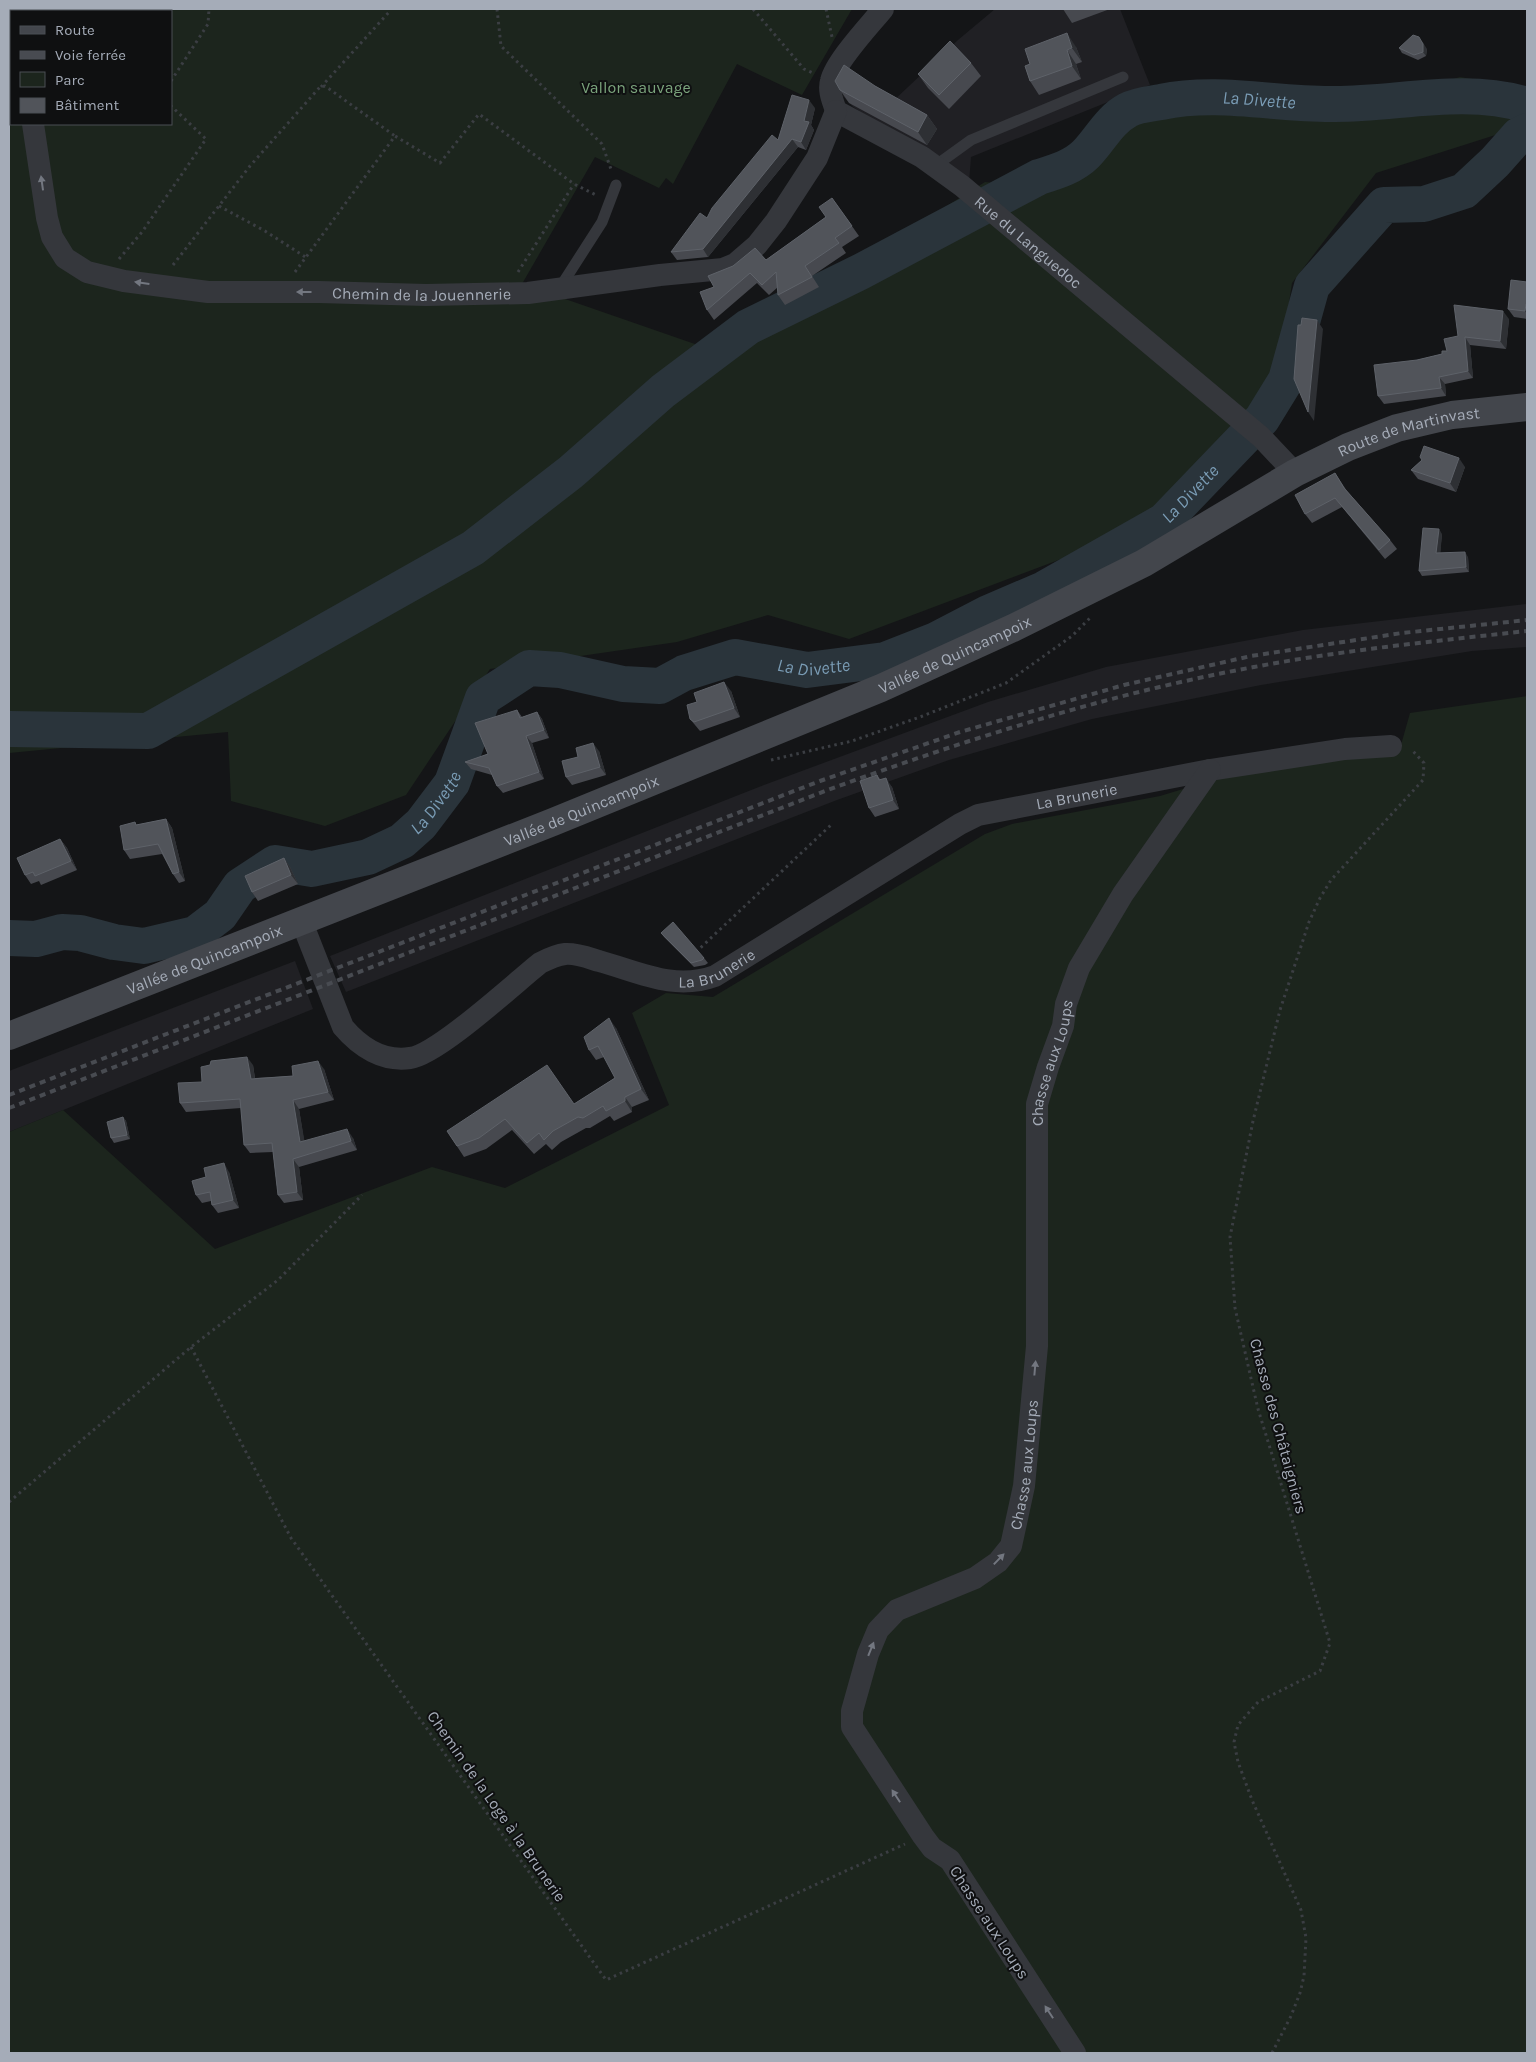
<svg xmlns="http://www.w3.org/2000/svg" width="1536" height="2062" viewBox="0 0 1536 2062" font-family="Karla,sans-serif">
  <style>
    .built { fill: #202024 }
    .green { fill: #1c251d; fill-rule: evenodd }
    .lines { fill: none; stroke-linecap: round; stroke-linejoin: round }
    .river { stroke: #2a343b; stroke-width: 36 }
    .path { stroke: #3b3e43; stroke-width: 3; stroke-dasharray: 2.5 4; stroke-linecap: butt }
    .lane { stroke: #35373c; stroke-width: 11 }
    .street { stroke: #35373c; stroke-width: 22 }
    .secondary { stroke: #43464c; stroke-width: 28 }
    .rail { stroke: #484b51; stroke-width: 4; stroke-dasharray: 6 5; stroke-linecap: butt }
    .wall { fill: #47494f }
    .shaded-wall { fill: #2e3034 }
    .building { fill: #51545a; stroke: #5e6269 }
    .oneway { fill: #737780 }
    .labels { text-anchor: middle; stroke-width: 4; stroke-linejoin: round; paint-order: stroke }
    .park-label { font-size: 16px; fill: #7ba47c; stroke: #0f1011 }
    .street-label { font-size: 16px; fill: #a5acb8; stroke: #0f1011 }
    .water-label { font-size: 18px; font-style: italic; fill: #7a9cb5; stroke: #0f1011 }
  </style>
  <rect width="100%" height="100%" fill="#141517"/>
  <g class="built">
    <path d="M 995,9 L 1120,9 L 1150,85 L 971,157 L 969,183 L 853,107 L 843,96 L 854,79 L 891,103 L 958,40 Z"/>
    <path d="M 1527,604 L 1527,647 L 1472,651 L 1261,685 L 1092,719 L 949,760 L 837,800 L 346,992 L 330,956 L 764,785 L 988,702 L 1106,667 L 1303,630 Z"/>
    <path d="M 295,961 L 313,1009 L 9,1132 L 9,1071 Z"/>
  </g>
  <g class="green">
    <path d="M 9,9 L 852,9 L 802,95 L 737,64 L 673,184 L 666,178 L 659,188 L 595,157 L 522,284 L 715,351 L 985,182 L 1027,186 L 1158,104 L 1343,110 L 1460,77 L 1527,88 L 1527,125 L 1376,173 L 1292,283 L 1279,369 L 1241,442 L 1125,535 L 849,639 L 768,615 L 677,642 L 490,669 L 406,795 L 325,826 L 231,801 L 228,732 L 9,753 ZM 11,11 L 171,11 L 171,124 L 11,124 Z"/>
    <path d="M 1527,696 L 1527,2053 L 9,2053 L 9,1132 L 63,1110 L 215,1249 L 432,1167 L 505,1188 L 669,1105 L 632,1013 L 666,993 L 713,997 L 985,834 L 1012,824 L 1160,796 L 1226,776 L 1399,752 L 1410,713 Z"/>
  </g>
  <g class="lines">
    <g class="river">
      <path id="s1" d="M 9,729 L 148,731 L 473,548 L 571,472 L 663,391 L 748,327 L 860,272 L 1039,177 C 1055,172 1073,167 1086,154 C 1100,140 1109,120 1128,110 C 1137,105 1150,104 1161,102 C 1219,90 1276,105 1335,104 C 1399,104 1464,86 1527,105"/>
      <path id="s2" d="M 9,938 L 36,939 L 62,932 L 80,933 L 114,942 L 144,946 L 195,934 L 220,915 L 240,886 L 275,863 L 312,869 L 368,857 L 402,841 L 421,824 L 452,783 L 483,698 L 529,668 L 560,670 L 623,684 L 660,686 L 684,673 L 735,657 L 807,670 L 885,660 L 936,640 L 988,613 L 1044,589 L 1164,521 L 1262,419 L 1286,380 L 1312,286 L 1384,205 L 1424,204 L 1464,191 L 1495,162 L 1519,135 L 1527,131"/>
    </g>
    <g class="path">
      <path d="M 57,9 L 58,11"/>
      <path d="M 497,9 L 501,46 L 602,144 L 612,172"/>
      <path d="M 753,9 L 804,69 L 813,73"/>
      <path d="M 826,9 L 832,37"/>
      <path d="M 171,81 L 208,24 L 209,9"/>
      <path d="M 321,87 L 390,11"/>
      <path d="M 219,206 L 265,231 L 307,258"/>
      <path d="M 119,259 L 142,232 L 206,139 L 171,106"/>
      <path d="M 173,265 L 250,166 L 320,87 L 325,86 L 395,136"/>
      <path d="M 295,272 L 395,136 L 440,163 L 479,114 L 574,184 L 596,195"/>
      <path d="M 518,272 L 574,184"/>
      <path d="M 771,760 L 852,741 L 920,717 L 1006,683 L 1072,636 L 1090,618"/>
      <path d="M 696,952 L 832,824"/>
      <path d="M 191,1347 L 291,1538 L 606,1980 L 905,1844"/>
      <path d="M 9,1502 L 191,1347 L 278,1280 L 362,1195"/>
      <path d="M 1272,2053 L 1291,2016 L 1300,1993 L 1304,1976 L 1306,1938 L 1301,1910 L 1252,1800 L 1238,1762 L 1234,1742 L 1238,1725 L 1258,1702 L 1320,1671 L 1330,1643 L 1258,1409 L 1235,1308 L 1230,1237 L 1253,1121 L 1280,1010 L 1309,922 L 1320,898 L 1331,880 L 1423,780 L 1424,763 L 1411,749"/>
    </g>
    <g class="lane">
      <path d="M 935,166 L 971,140 L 1123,77"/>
      <path d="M 559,289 L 602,222 L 616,185"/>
    </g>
    <g class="street">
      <path d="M 32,9 L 32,11"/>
      <path id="s3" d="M 883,9 C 870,25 835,62 831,81 C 828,91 833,101 836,111 L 922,157 L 962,186 L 1261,437 L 1295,473"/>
      <path id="s4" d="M 33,124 L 47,218 L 52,237 L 65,258 L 87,272 L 124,281 L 208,292 L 319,292 L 426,295 L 528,293 L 660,275 L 723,269 L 735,264 L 757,245 L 776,221 L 817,158 L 836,111"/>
      <path id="s5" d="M 301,920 L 343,1027 C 360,1047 383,1062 410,1058 C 437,1055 515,983 540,963 C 548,959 556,955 565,954 C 576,953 589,958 599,961 C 639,972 674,991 715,976 L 960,824 L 978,815 L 1210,770 L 1345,749 L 1391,746"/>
      <path id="s6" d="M 1075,2053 L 950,1860 L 932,1848 L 923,1836 L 852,1727 L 852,1711 L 868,1654 L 878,1630 L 897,1610 L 975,1578 L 998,1562 L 1011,1546 L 1024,1486 L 1037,1346 L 1037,1104 L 1048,1067 L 1063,1026 L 1066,1004 L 1079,968 L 1123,894 L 1210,770"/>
    </g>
    <path class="secondary" id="s7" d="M 9,1036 L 553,822 L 881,688 L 1013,628 L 1144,563 L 1295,473 L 1348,447 L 1397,428 L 1452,415 L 1527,407"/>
    <g class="rail">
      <path d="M 9,1095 L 820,781 L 960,732 L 1124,685 L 1251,656 L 1402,633 L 1527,620"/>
      <path d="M 9,1108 L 825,791 C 965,740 1107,694 1254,667 C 1344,650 1436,641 1527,631"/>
    </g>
  </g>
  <g class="wall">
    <path d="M 1063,9 L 1110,9 L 1072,23 Z"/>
    <path d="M 1076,47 L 1082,62 L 1076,64 L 1081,79 L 1039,95 L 1030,81 L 1025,66 Z"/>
    <path d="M 1399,48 L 1427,49 L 1426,56 L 1418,60 L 1402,53 Z"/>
    <path d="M 971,63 L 981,76 L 949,109 L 928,88 L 918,74 Z"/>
    <path d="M 875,86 L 927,115 L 937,129 L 927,145 L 849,103 L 840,90 Z"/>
    <path d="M 815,108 L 811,125 L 814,130 L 806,150 L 798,147 L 708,257 L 677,260 L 671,252 L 707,218 L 778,140 Z"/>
    <path d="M 832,198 L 859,236 L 842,247 L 846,253 L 812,276 L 819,287 L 785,305 L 778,295 L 778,287 L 769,295 L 757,283 L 714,320 L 707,310 L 714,287 L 766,260 L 826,217 Z"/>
    <path d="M 1527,282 L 1527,319 L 1514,317 L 1508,309 Z"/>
    <path d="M 1509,319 L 1506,349 L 1470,345 L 1473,378 L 1445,384 L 1446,396 L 1384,404 L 1378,396 L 1417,360 L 1442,354 L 1447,351 L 1458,336 Z"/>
    <path d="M 1422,460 L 1465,467 L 1456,492 L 1418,479 L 1411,470 Z"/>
    <path d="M 1335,473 L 1347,491 L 1390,540 L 1397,549 L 1385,559 L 1342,507 L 1312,523 L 1305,514 Z"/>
    <path d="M 1442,534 L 1440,553 L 1468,557 L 1469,572 L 1422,576 L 1419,571 Z"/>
    <path d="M 731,691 L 740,717 L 700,731 L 690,719 Z"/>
    <path d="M 517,710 L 522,717 L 537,712 L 542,719 L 549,738 L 532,743 L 544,779 L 503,793 L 497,786 L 492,775 L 471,769 L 465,762 L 488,754 Z"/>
    <path d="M 599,751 L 606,775 L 572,785 L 566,777 L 578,757 Z"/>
    <path d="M 877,775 L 880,779 L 892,787 L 899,809 L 875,817 L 869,808 Z"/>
    <path d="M 166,819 L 172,828 L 185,881 L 179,883 L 173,874 L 162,854 L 130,859 L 124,850 L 135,822 L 136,825 Z"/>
    <path d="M 60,839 L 67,848 L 77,870 L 41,885 L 39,881 L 31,884 L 25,875 Z"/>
    <path d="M 284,858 L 290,867 L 298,884 L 258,901 L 252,892 Z"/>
    <path d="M 661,933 L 704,958 L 708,963 L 705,965 L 694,967 L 664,937 Z"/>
    <path d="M 616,1028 L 649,1100 L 632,1107 L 632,1112 L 614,1121 L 610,1116 L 590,1128 L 586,1128 L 561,1142 L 552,1150 L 546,1144 L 534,1154 L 512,1130 L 486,1149 L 464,1157 L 447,1131 L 574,1104 L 615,1078 L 604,1057 L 596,1060 L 589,1050 Z"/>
    <path d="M 253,1065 L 255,1078 L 293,1076 L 324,1069 L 334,1100 L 299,1109 L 304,1141 L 353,1138 L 357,1150 L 299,1167 L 303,1200 L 284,1203 L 278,1195 L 273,1152 L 250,1153 L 244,1145 L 241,1108 L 186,1112 L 180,1103 Z"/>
    <path d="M 123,1117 L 126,1121 L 130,1139 L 114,1143 L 111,1138 Z"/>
    <path d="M 229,1172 L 239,1208 L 218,1213 L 212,1205 L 211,1201 L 202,1203 L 196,1195 Z"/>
  </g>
  <g class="shaded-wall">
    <path d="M 1067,33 L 1076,47 L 1082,62 L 1072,48 Z"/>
    <path d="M 1422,41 L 1427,49 L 1426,56 L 1423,52 Z"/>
    <path d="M 1067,50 L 1076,64 L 1081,79 L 1072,66 Z"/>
    <path d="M 809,100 L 815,108 L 811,125 L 814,130 L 806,150 L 801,142 L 804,121 Z"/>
    <path d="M 927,115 L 937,129 L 927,145 L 918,132 Z"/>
    <path d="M 792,139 L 798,147 L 708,257 L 703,249 Z"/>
    <path d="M 1526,304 L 1527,306 L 1527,314 L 1525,311 Z"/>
    <path d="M 1503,311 L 1509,319 L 1506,349 L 1500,341 Z"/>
    <path d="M 1317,320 L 1323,329 L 1314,421 L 1308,412 Z"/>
    <path d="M 1465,337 L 1470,345 L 1473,378 L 1468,371 Z"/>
    <path d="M 1439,377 L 1445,384 L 1446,396 L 1441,388 Z"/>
    <path d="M 1459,458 L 1465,467 L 1456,492 L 1450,483 Z"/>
    <path d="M 1439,529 L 1442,534 L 1440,558 L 1436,553 Z"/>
    <path d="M 1465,552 L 1468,557 L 1469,572 L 1466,567 Z"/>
    <path d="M 724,682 L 731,691 L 740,717 L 734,708 Z"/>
    <path d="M 537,712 L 542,719 L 549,738 L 544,730 Z"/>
    <path d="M 526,736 L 532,743 L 544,779 L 539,772 Z"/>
    <path d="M 593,743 L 599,751 L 606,775 L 600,767 Z"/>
    <path d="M 886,778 L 892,787 L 899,809 L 893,800 Z"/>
    <path d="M 166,819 L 172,828 L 185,881 L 179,872 Z"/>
    <path d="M 60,839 L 67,848 L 77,870 L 71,861 Z"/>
    <path d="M 284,858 L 290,867 L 298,884 L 291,875 Z"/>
    <path d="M 609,1018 L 616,1028 L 649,1100 L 641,1089 Z"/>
    <path d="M 247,1057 L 253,1065 L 256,1087 L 251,1079 Z"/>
    <path d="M 318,1061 L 324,1069 L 334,1100 L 328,1092 Z"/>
    <path d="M 625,1097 L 632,1107 L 632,1112 L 625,1101 Z"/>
    <path d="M 293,1100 L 299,1109 L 306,1150 L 300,1142 Z"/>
    <path d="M 123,1117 L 126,1121 L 130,1139 L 127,1135 Z"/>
    <path d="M 347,1129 L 353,1138 L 357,1150 L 351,1141 Z"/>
    <path d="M 293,1159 L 299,1167 L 303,1200 L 297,1192 Z"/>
    <path d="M 224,1163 L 229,1172 L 239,1208 L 233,1200 Z"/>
  </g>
  <g class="building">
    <path d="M 1067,33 L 1072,48 L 1067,50 L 1072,66 L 1030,81 L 1025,66 L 1030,64 L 1025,49 Z"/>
    <path d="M 1413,35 L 1419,37 L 1423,44 L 1423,52 L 1414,55 L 1399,48 Z"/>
    <path d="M 950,41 L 971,63 L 939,95 L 918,74 Z"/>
    <path d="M 844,65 L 875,86 L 927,115 L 918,132 L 840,90 L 835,81 Z"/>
    <path d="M 792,95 L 809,100 L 804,121 L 809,122 L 801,142 L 792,139 L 703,249 L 671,252 L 700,213 L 707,218 L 712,208 L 772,135 L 778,140 Z"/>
    <path d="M 832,198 L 852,226 L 835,238 L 839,243 L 805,266 L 812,277 L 778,295 L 776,272 L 762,285 L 750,273 L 707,310 L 700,292 L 714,287 L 708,276 L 733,266 L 755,248 L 766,260 L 826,217 L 819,207 Z"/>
    <path d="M 1511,280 L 1527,282 L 1527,304 L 1526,304 L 1525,311 L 1508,309 Z"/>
    <path d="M 1454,305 L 1503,311 L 1500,341 L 1465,337 L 1468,371 L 1439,377 L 1441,388 L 1378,396 L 1374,365 L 1417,360 L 1442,354 L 1442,351 L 1447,351 L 1444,339 L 1458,336 Z"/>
    <path d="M 1302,318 L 1317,320 L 1308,412 L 1294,379 L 1298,325 L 1301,325 Z"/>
    <path d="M 1424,446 L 1459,458 L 1450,483 L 1411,470 L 1422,460 L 1420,457 Z"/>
    <path d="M 1335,473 L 1344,488 L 1390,540 L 1379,550 L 1335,498 L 1305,514 L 1295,495 Z"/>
    <path d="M 1423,528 L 1439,529 L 1436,553 L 1465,552 L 1466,567 L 1419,571 Z"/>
    <path d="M 724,682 L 734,708 L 694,722 L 690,719 L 687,705 L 697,702 L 694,693 Z"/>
    <path d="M 517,710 L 520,718 L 537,712 L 544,730 L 526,736 L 539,772 L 497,786 L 489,768 L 465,762 L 488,754 L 475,723 Z"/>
    <path d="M 593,743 L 600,767 L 566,777 L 562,761 L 578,757 L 576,748 Z"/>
    <path d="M 877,775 L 879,780 L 886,778 L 893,800 L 869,808 L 860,781 Z"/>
    <path d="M 166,819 L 179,872 L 173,874 L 158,844 L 124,850 L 120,826 L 135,822 L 136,825 Z"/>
    <path d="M 60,839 L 71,861 L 35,876 L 33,872 L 25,875 L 17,858 Z"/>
    <path d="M 284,858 L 291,875 L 252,892 L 245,876 Z"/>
    <path d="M 673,922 L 704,958 L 702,960 L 691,963 L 661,933 Z"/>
    <path d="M 609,1018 L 641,1089 L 625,1097 L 625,1101 L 606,1111 L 603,1106 L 583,1118 L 578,1117 L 553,1131 L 544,1140 L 539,1133 L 527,1143 L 505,1119 L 479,1138 L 457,1146 L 447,1131 L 547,1065 L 574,1104 L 615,1078 L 598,1046 L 589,1050 L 584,1037 Z"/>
    <path d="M 247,1057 L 251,1079 L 293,1076 L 292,1066 L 318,1061 L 328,1092 L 293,1100 L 300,1142 L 347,1129 L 351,1141 L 293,1159 L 297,1192 L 278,1195 L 272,1143 L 244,1145 L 240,1099 L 180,1103 L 178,1083 L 202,1082 L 201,1067 L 210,1065 L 211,1061 Z"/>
    <path d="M 123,1117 L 127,1135 L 111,1138 L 107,1122 Z"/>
    <path d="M 224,1163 L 233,1200 L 212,1205 L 210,1192 L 196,1195 L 192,1181 L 206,1177 L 204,1168 Z"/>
  </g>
  <defs><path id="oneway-solid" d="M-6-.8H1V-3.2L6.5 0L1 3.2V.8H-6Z" transform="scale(1.25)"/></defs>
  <g class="oneway">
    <use href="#oneway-solid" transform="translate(42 183) rotate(-98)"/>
    <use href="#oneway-solid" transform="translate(142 283) rotate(-172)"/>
    <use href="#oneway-solid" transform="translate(304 292) rotate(180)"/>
    <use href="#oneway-solid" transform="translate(1035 1368) rotate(-85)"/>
    <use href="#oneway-solid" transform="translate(999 1559) rotate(-46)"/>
    <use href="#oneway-solid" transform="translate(871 1649) rotate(-68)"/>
    <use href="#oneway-solid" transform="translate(896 1796) rotate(-123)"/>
    <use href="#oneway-solid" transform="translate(1049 2012) rotate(-123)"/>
  </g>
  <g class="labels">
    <g class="park-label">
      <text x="636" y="93">Vallon sauvage</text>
    </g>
    <g class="street-label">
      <text dy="6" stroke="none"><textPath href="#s3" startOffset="354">Rue du Languedoc</textPath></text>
      <text dy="6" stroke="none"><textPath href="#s4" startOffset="502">Chemin de la Jouennerie</textPath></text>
      <text dy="6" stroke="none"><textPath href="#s7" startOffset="1528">Route de Martinvast</textPath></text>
      <text dy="6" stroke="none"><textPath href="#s7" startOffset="1020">Vallée de Quincampoix</textPath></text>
      <text dy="6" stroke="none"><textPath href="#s5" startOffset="944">La Brunerie</textPath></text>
      <text dy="6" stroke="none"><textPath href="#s7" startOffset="615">Vallée de Quincampoix</textPath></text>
      <text dy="6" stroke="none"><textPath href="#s7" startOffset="210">Vallée de Quincampoix</textPath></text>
      <text dy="6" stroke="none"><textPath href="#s5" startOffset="539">La Brunerie</textPath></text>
      <text dy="6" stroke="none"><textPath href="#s6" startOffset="1146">Chasse aux Loups</textPath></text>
      <text transform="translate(1279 1426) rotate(75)" y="6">Chasse des Châtaigniers</text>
      <text dy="6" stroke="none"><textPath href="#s6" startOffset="741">Chasse aux Loups</textPath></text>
      <text transform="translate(497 1806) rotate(55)" y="6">Chemin de la Loge à la Brunerie</text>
      <text transform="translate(990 1922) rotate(57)" y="6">Chasse aux Loups</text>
    </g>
    <g class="water-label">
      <text dy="6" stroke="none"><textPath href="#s1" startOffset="1439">La Divette</textPath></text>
      <text dy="6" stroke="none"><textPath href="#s2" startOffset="1368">La Divette</textPath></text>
      <text dy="6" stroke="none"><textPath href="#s2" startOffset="946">La Divette</textPath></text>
      <text dy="6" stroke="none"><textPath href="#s2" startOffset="482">La Divette</textPath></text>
    </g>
  </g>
  <rect width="1536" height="2062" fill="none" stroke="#a5acb8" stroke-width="20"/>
  <rect x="10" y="10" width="162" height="115" fill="#0f1011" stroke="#4b4e54"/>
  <rect x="20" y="26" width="25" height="8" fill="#43464c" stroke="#4b4e54"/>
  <text x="55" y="35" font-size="15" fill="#a5acb8">Route</text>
  <rect x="20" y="51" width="25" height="8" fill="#484b51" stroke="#4b4e54"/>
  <text x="55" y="60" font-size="15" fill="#a5acb8">Voie ferrée</text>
  <rect x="20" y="72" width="25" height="15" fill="#1c251d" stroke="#4b4e54"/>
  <text x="55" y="85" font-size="15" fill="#a5acb8">Parc</text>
  <rect x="20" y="98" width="25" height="15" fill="#51545a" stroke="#4b4e54"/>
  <text x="55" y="110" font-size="15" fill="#a5acb8">Bâtiment</text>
</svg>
